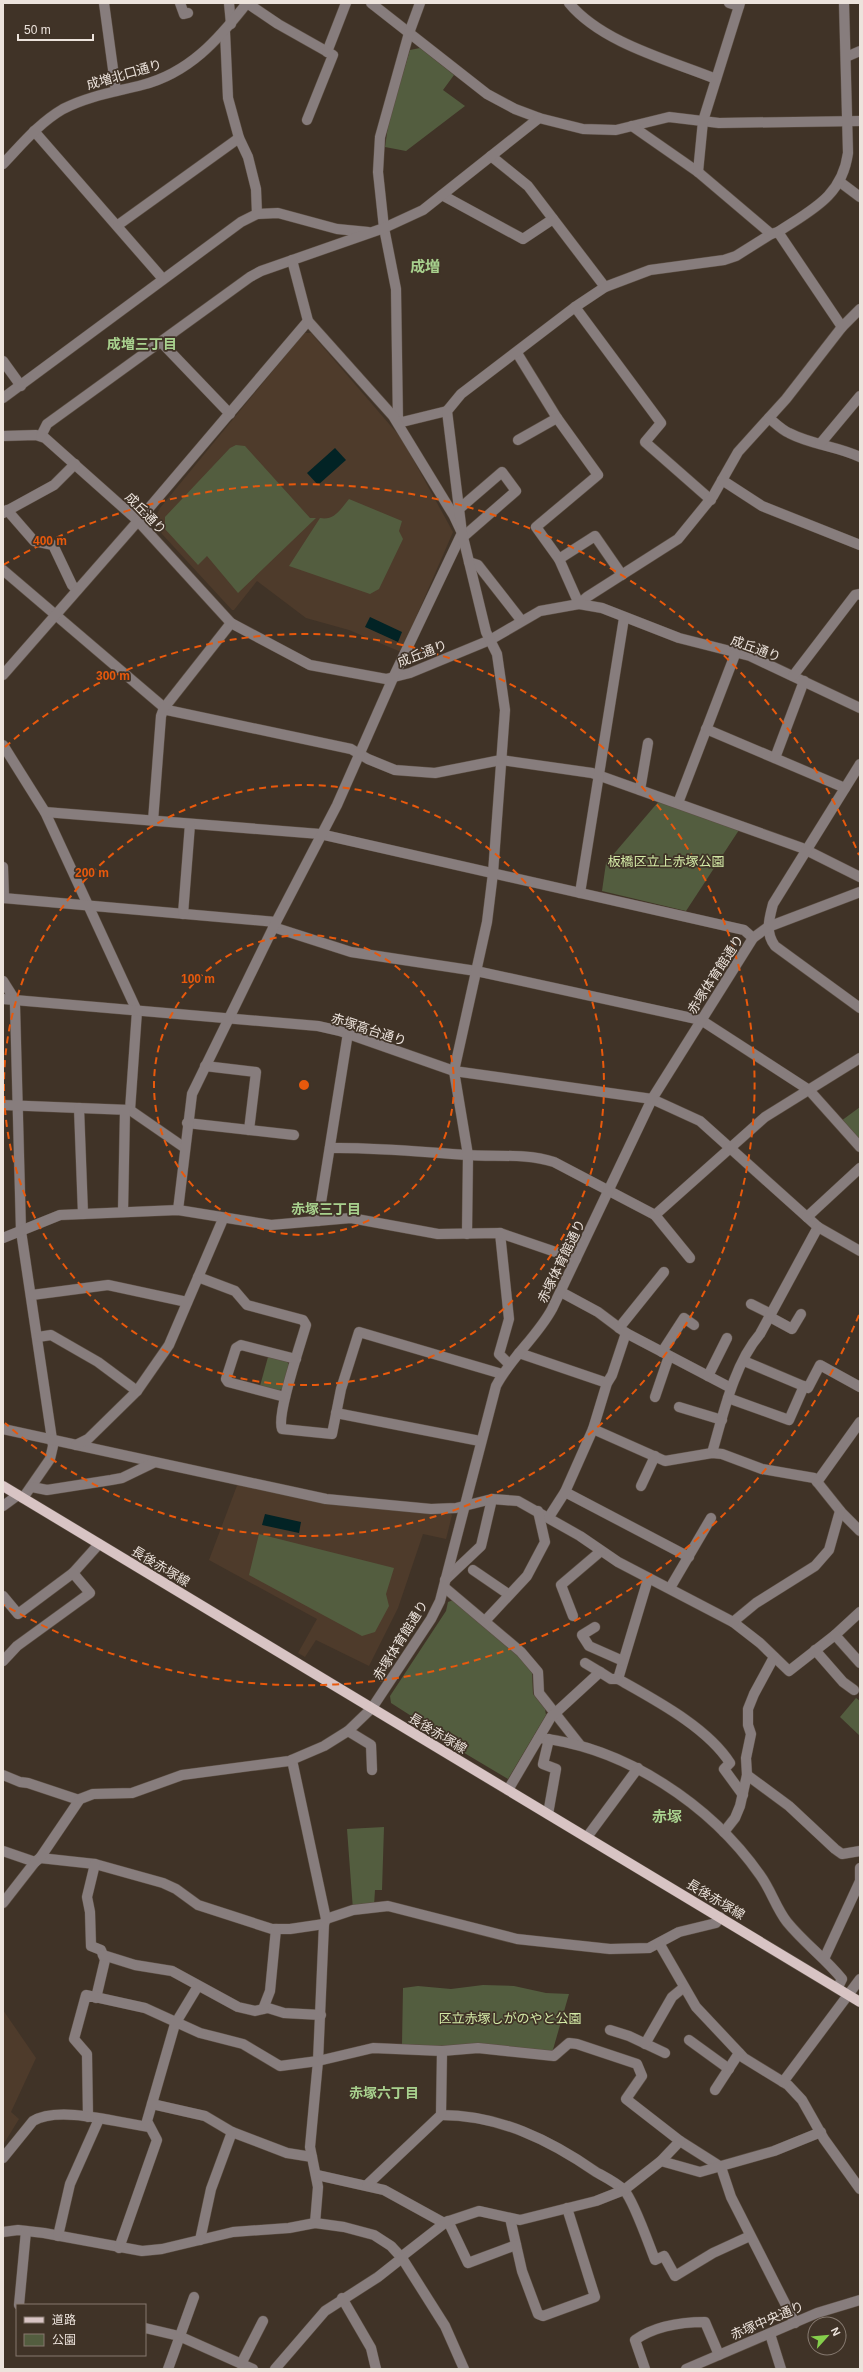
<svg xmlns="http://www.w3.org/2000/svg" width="863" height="2372" font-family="Helvetica,'Noto Sans JP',sans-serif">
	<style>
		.built { fill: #4e3b2b }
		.green { fill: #535d3f }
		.water { fill: #022325 }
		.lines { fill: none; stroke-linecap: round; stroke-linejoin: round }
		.minor-casing { stroke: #5c4f44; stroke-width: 11 }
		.major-casing { stroke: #5c4f44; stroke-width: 11 }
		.minor { stroke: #877d7d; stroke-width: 10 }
		.major { stroke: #d8c4c4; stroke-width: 10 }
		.ring { fill: none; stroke: #e8590c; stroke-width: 2; stroke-dasharray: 7 5 }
		.labels { text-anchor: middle; stroke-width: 3.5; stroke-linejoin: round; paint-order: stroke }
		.street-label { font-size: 13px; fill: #ece3dc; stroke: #403327 }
		.park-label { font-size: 13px; fill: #d3eaa6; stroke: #403327 }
		.neighbourhood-label { font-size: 14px; font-weight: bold; fill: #a8d18e; stroke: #403327 }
		.quarter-label { font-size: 15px; font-weight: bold; fill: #a8d18e; stroke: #403327 }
		.centre { fill: #e8590c; stroke: #403327; stroke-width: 2 }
		.ring-label { font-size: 12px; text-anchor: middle; font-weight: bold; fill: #e8590c; stroke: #403327; stroke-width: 3.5; stroke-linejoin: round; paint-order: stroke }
	</style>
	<rect width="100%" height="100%" fill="#403327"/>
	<g class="built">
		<polygon points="304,333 311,333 402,439 453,532 401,652 349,630 306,618 257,581 234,610 232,610 162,534 156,522 156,516 160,508"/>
		<polygon points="238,1483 448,1511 452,1515 446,1539 423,1534 398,1608 369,1666 316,1640 305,1657 298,1653 317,1619 209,1560"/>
		<polygon points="3,2010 36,2058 11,2112 19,2119 3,2145"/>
	</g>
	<g class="green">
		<polygon points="420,48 454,75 443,90 465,106 406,151 385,147 389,119 410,50"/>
		<polygon points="236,445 245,446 310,518 316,518 238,593 207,556 198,565 165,529 165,517 230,448"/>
		<path d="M349,499L402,521L399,531L403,539L379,589L370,594L289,566L320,518C334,521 341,509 349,499Z"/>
		<polygon points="659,801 739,830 686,911 602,891 606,863"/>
		<polygon points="860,1107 860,1141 841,1121"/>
		<polygon points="268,1357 287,1361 289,1365 282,1389 277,1391 260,1386"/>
		<polygon points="259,1534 394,1568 386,1594 389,1606 375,1632 362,1636 249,1575"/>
		<polygon points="453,1600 518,1655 532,1673 533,1694 545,1709 546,1715 508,1779 414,1723 416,1719 391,1703 390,1696 446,1611 448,1602"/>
		<polygon points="856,1698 860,1701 860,1736 840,1717"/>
		<polygon points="384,1827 382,1890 375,1890 374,1906 353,1910 347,1829"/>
		<polygon points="483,1985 514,1986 546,1993 569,1994 552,2053 402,2044 403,1988 418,1986 451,1989"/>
	</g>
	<g class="water">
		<polygon points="335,448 346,460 318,485 307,473"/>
		<polygon points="370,617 402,632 398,642 365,627"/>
		<polygon points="265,1514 301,1522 299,1533 262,1525"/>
	</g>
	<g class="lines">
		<g class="minor-casing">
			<g id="minor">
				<polyline points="104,3 116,91"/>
				<polyline points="180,3 184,14 188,13"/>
				<polyline points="229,3 231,24"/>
				<polyline points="247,3 278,24 333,55 307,120"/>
				<polyline points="371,3 487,94 515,109 539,118 583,129 616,130 669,117 719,123 860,121"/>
				<polyline points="420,3 409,33 380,137 378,172 384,228 396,289 398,423 447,411"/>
				<path d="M569,3C602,43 669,60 716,79"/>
				<polyline points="729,3 739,6"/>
				<polyline points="225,32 228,98 239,138 248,157 256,189 257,214"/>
				<polyline points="327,52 346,3"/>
				<polyline points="846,57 860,51"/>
				<polyline points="632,126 698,172 771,234"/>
				<polyline points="34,131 163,279"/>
				<polyline points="491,156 528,186 605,287"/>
				<path d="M3,164C22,144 39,123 63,109C88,96 115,92 142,85C189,73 218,40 247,3"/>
				<polyline points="698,172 703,121 740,3"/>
				<polyline points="840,182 860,197"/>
				<polyline points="442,195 523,239 553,219"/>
				<polyline points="118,225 239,138"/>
				<polyline points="778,232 842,327"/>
				<polyline points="575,307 661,423 645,442 711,500"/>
				<polyline points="161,342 230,414"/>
				<polyline points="517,353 557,418 598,475 536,527 559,559 579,604 587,597 678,539 713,496 738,452 786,399 842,327 860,309"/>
				<polyline points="3,361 21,386"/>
				<polyline points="3,398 241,222 257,214 278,213 337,229 368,232"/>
				<path d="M769,418C775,423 782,430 789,433C812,445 837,446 860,457"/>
				<polyline points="3,436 36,435 45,438 136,519 231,623 310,665 386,679 410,673 490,640 540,611 579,604 602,608 679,638 750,656 860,708"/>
				<polyline points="41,436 47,424 250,277 261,271 384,228 423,210 539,118"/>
				<polyline points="518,440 557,418"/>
				<polyline points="820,444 860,396"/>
				<polyline points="722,480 762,506 860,545"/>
				<polyline points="459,509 502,472 516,491 463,537"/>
				<polyline points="7,510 34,541 53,545 72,585 77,590"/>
				<polyline points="3,513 54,485 75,464"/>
				<polyline points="559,559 595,536 622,575"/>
				<polyline points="469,562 478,565 521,620"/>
				<polyline points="3,570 167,710 351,749 368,759 395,770 435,773 501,760 592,773 802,848 860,877"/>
				<polyline points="3,675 138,521 308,321"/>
				<polyline points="793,676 855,595 860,594"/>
				<polyline points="706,729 845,788"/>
				<polyline points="3,745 45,812 137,1011 130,1110"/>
				<polyline points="775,758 804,681"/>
				<path d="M860,764L773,904C769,919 765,933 775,946L860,1008"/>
				<polyline points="640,790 648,743"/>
				<polyline points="678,803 736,652"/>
				<polyline points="45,812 320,834 744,930 753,938"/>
				<polyline points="153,821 161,716 164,708 231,623"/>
				<polyline points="3,867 4,898"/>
				<polyline points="580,893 624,618"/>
				<polyline points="3,898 276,922"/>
				<polyline points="183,914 190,824"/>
				<polyline points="273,927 351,952 476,971 701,1020 809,1090 860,1147"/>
				<polyline points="3,981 15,1000 15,1005 21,1231 53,1446 50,1459 23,1498"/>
				<polyline points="3,999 318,1026 340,1031 454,1071 652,1099 700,1121 818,1227 860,1251"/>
				<polyline points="205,1066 256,1072 249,1130"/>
				<polyline points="3,1105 130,1110 185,1148"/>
				<polyline points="79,1108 83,1214"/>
				<polyline points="187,1123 294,1135"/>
				<path d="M330,1148C376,1147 421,1152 466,1155C496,1157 525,1153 554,1162L655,1215L765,1117L860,1058"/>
				<polyline points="178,1210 192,1094 276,922 337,805 393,678 462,533 454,516 393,416 308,321 292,260"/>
				<polyline points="123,1212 125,1110"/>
				<polyline points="655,1215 690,1258"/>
				<polyline points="807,1217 860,1168"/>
				<polyline points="318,1221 348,1033"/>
				<polyline points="500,1233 509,1319 499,1354 509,1364"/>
				<path d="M467,1234L468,1155L454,1071L487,922L493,873L505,710L497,654L486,632L462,533L447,411L461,394L575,307L605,287L650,270L724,260L736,256L771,234L778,232C811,210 842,197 848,153L844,3"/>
				<polyline points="3,1238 60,1215 178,1210 271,1225 351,1218 438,1234 500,1233 576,1259"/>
				<path d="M198,1277L235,1291L247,1305L303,1320L306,1325C301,1343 276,1415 282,1429L332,1434L341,1389L359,1332L502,1374"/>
				<polyline points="32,1295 108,1285 187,1302"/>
				<polyline points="751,1304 771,1314"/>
				<polyline points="770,1317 792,1329 801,1314"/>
				<polyline points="619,1328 664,1272"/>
				<polyline points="626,1333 731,1388"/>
				<polyline points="38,1337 51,1335 98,1362 137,1391"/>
				<polyline points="662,1352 684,1318 694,1325"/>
				<polyline points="519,1353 607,1383"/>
				<polyline points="744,1361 808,1388 820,1365 860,1387"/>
				<polyline points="708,1376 727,1338"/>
				<polyline points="285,1397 228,1382 226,1379 236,1348 241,1345 296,1359"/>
				<polyline points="655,1397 669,1356"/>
				<polyline points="728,1398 789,1420 804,1386"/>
				<polyline points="679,1407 722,1420"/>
				<polyline points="336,1413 480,1441"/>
				<polyline points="3,1429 326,1499 431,1509 456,1508 492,1499 518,1501 580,1536 618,1562 733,1622 760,1643 789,1671 835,1635 860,1612"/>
				<polyline points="593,1429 665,1461 712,1453 722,1454 762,1469 814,1478 842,1513 860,1531"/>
				<polyline points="76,1445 88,1439 137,1391 169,1345 223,1219"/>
				<path d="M712,1453C723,1415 734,1364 760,1334L818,1227"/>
				<polyline points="817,1482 860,1422"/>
				<polyline points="641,1486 655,1456"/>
				<polyline points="32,1487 47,1490 111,1480 122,1478 153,1463"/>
				<polyline points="565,1492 689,1557"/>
				<polyline points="3,1506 18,1495"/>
				<polyline points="549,1517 565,1492 593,1429 607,1383 612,1375 626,1333 598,1312 561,1292"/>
				<polyline points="473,1570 508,1594"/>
				<path d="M648,1579L618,1679C655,1700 707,1727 730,1763L724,1769L743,1795"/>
				<polyline points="445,1580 481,1546 492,1499"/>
				<polyline points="444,1587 521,1652 538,1672 539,1693 580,1745"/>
				<polyline points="670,1588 711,1518"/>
				<polyline points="3,1596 18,1614 73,1573 99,1544"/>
				<polyline points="573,1616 561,1585 601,1551"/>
				<polyline points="485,1621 527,1576 545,1542 538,1511"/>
				<polyline points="733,1622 756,1603 815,1566 829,1550 840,1511"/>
				<polyline points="595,1627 582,1635 589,1646 623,1661"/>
				<polyline points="835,1635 860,1663"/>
				<polyline points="815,1650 843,1682 854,1690"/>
				<polyline points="3,1661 17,1646 90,1593 73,1573"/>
				<polyline points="585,1663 600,1672"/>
				<polyline points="348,1731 371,1745 372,1770"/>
				<path d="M539,1738C625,1747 711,1805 760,1875C771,1890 776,1908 787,1922C804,1943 825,1958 842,1979L838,1987"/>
				<polyline points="292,1760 326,1919 324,1924 318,2061 310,2147 318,2187 315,2223"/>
				<polyline points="3,1775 20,1782 28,1783 79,1800"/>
				<polyline points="747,1775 789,1806 835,1849 842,1854 860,1851"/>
				<polyline points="508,1790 551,1717 600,1672 611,1679 618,1679"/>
				<polyline points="548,1814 556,1769 543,1764 549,1739"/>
				<polyline points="724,1832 735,1818 740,1806 747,1775 746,1758 751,1734 748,1725 748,1709 754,1694 774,1657"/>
				<polyline points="587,1837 638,1768"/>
				<polyline points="3,1851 35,1862"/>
				<polyline points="40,1858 95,1864 163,1883 176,1889 198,1905 272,1929 290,1929 324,1924"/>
				<polyline points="95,1864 87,1897 90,1912 91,1946 101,1950 105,1960 96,1998"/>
				<path d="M3,1903L35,1862L40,1858L80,1799L93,1794L132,1793L182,1775L289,1761L324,1746L348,1731L372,1708L431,1619L440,1601L496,1386C511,1357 537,1337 552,1309L652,1099L753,938L768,927L860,892"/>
				<polyline points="326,1919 353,1910 388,1906 517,1939 610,1949 649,1948 679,1932 716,1923 720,1917"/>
				<polyline points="659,1943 696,2007 744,2058 788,2085 802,2100 824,2139 860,2189"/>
				<polyline points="103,1955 135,1965 172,1971 238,2007 255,2011 268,2008 284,2013 321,2015"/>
				<polyline points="824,1959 860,1881 860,1868"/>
				<polyline points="263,2009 270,1991 276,1929"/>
				<polyline points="610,2030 629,2036 665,2053"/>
				<polyline points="689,2040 729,2069"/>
				<polyline points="645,2044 672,1997 683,1988"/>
				<polyline points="783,2082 860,1979"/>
				<polyline points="715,2090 739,2053"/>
				<polyline points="152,2104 205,2116 232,2132 287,2153 312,2157"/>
				<path d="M441,2115C499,2115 550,2140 596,2172C605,2177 617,2183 624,2190C634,2201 649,2245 655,2260L664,2256L675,2276L713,2253L750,2236"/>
				<polyline points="88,2117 87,2054 74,2039 86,1995 145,2008 200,2033 243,2044 280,2066 318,2061 373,2048 442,2051 478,2048 554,2056 569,2043 577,2044 637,2064 642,2076 626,2099 680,2141 721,2167 731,2197 795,2323"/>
				<path d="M3,2158L33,2121C59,2105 119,2123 149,2127"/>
				<polyline points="661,2161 700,2172 774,2151 821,2132"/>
				<polyline points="317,2175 384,2190 444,2223"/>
				<polyline points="367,2185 441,2115 442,2051"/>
				<polyline points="510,2218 522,2271 538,2314 543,2316 595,2297 567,2208"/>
				<polyline points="448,2221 468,2263 516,2245"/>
				<polyline points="3,2232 18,2230 44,2233 142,2251 162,2249 233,2232 289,2228 315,2223 344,2227 374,2235 391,2246 402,2258 445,2326 464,2369"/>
				<polyline points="58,2236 70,2184 99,2119"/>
				<polyline points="200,2240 211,2189 232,2132"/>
				<polyline points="119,2248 157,2140 147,2121 175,2024 198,1986"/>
				<polyline points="401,2257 446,2222 479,2211 520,2220 596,2201 624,2190 661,2161 680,2141"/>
				<polyline points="342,2298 371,2348 376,2369"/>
				<polyline points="19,2305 26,2231"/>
				<polyline points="145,2328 179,2336 253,2369"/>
				<polyline points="770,2334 781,2369"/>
				<polyline points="241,2364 263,2321"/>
				<polyline points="168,2369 194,2297"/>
				<polyline points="275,2369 325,2311 378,2277 402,2258"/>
				<path d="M645,2369L635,2340C655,2326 681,2322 705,2322L719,2355"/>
				<polyline points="686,2369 817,2313 860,2300"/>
			</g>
		</g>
		<g class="major-casing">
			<polyline id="major" points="3,1486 860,2002"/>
		</g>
		<use href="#minor" class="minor"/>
		<use href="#major" class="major"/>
	</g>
	<g class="ring">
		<circle cx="304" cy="1085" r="150"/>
		<circle cx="304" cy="1085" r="300"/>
		<path d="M5 747A451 451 0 1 1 5 1423"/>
		<path d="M859 1315A601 601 0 0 1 4 1605M3 565A601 601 0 0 1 859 855"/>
	</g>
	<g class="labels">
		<g class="street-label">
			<text transform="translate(124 74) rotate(-16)" y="5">成増北口通り</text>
			<text transform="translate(146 513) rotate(46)" y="5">成丘通り</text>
			<text transform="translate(756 648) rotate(20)" y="5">成丘通り</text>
			<text transform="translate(422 653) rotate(-21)" y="5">成丘通り</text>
			<text transform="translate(715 974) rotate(-57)" y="5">赤塚体育館通り</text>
			<text transform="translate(369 1029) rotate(18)" y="5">赤塚高台通り</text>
			<text transform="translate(561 1261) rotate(-64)" y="5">赤塚体育館通り</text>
			<text transform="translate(161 1566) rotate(31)" y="5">長後赤塚線</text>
			<text transform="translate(400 1640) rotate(-58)" y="5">赤塚体育館通り</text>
			<text transform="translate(438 1733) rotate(31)" y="5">長後赤塚線</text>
			<text transform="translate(716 1899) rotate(31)" y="5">長後赤塚線</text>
			<text transform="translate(767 2320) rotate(-23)" y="5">赤塚中央通り</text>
		</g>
		<g class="park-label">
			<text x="666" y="866">板橋区立上赤塚公園</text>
			<text x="510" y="2023">区立赤塚しがのやと公園</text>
		</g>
		<g class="neighbourhood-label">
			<text x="142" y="349">成増三丁目</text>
			<text x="326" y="1214">赤塚三丁目</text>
			<text x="384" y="2098">赤塚六丁目</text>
		</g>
		<g class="quarter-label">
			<text x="425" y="272">成増</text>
			<text x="667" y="1822">赤塚</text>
		</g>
	</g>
	<circle cx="304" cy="1085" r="6" class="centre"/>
	<g class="ring-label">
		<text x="50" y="545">400 m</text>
		<text x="113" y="680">300 m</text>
		<text x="92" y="877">200 m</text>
		<text x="198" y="983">100 m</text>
	</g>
	<rect width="863" height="2372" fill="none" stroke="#ece3dc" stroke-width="8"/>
	<rect x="16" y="2304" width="130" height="52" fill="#403327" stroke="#85796f"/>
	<rect x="24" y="2317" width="20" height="6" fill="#d8c4c4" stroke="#85796f"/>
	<text x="52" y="2324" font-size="12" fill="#ece3dc">道路</text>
	<rect x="24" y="2334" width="20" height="12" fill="#535d3f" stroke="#85796f"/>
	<text x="52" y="2344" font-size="12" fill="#ece3dc">公園</text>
	<g transform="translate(827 2336) rotate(63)"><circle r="19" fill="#403327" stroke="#85796f"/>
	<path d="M0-3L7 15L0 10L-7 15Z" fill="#85cf4c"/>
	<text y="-6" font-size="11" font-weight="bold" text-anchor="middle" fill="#ece3dc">N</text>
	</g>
	<path d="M18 34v6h75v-6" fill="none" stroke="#ece3dc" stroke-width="2"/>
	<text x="24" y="34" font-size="12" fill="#ece3dc" stroke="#403327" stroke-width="3" paint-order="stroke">50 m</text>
</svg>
